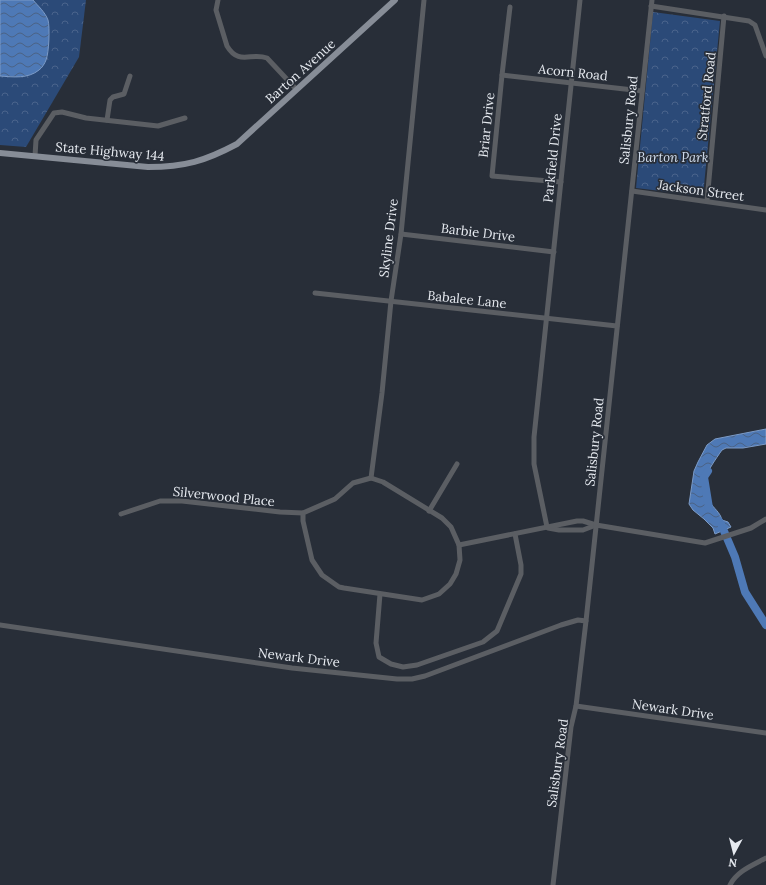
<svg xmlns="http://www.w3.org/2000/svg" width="766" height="885" font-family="Lora,serif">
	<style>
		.park { fill: url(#park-crowns) }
		.water { fill: url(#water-waves); stroke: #7c9bc7 }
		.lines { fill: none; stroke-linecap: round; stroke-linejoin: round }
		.river { stroke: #4e79b6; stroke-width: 8 }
		.minor { stroke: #5b5e63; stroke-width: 5 }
		.major { stroke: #878d97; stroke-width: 6 }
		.labels { text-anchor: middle; stroke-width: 3.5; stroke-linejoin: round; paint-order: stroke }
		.street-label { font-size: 13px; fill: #e6eaf0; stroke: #282e38 }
		.park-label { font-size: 13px; font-style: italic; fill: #d3dff0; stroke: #282e38 }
	</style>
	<defs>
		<pattern id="park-crowns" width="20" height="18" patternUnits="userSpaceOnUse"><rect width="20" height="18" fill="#2b4a78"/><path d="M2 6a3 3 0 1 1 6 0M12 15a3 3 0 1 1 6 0" fill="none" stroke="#4a648c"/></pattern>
		<pattern id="water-waves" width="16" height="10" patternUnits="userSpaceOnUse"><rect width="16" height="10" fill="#4e79b6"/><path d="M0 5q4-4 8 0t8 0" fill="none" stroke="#4a6284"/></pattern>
	</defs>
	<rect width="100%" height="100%" fill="#282e38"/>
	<g class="park">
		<polygon points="0,0 86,0 79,57 26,147 0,145"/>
		<polygon points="653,12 720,21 703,196 636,188"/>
	</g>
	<g class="water">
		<path d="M0,0H33C38,6 45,12 48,20C50,27 49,53 46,60C45,63 42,68 39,70C28,79 13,77 0,76Z"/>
		<path d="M766,429V444L743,448H726L722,450C717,457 703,477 703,485C703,490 707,498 710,502C714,509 720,512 722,520L728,522L731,527L715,534L713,528L704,519L693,510L689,504L694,471L698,462L707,445L715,439Z"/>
	</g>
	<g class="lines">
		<g class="river">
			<polyline points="708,471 704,477 709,508"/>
			<polyline points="719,521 721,524 735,557 745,592 766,625"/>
		</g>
		<g class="minor">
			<path d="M218,0L216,10L227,46C239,66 251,52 267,58L296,89"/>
			<polyline points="651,6 749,21 755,25 766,56"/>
			<polyline points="510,7 502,75 492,176 561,182"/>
			<polyline points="502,75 642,91"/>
			<polyline points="107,120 110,100 113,97 124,94 130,76"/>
			<polyline points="35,156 36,140 54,113 62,112 86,118 158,126 185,118"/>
			<polyline points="632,191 766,210"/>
			<polyline points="707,201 724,16"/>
			<polyline points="401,234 554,252"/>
			<polyline points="315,293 617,326"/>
			<polyline points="371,478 382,393 391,301 401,234 424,0"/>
			<polygon points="371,478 383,482 442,518 451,527 459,545 460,560 456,574 450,584 439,594 422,600 344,588 339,587 322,575 312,560 303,521 303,513 335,499 353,483"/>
			<polyline points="429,511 457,464"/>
			<polyline points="121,514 160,501 182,501 280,512 303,513"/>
			<polyline points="547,527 534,464 534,437 580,0"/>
			<polyline points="548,528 559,530 583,530 596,525"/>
			<polyline points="459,545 577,521 583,521 596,525 705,543 751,528 766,519"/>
			<polyline points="380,594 376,643 379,657 391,664 403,667 417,665 483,642 497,631 521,574 521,565 515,534"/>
			<polyline points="0,625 292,668 397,679 412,679 425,676 561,625 578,620 586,621"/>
			<polyline points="576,706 766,733"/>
			<polyline points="553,885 571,727 576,706 586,621 652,0"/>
			<path d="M730,885C737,871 753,865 766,858"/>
		</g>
		<path class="major" d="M0,153L148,167C185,167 205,161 237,144L395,0"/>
	</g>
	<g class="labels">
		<g class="street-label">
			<text transform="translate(300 71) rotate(-42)" y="5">Barton Avenue</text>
			<text transform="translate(573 72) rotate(6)" y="5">Acorn Road</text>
			<text transform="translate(706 96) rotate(-84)" y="5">Stratford Road</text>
			<text transform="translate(628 120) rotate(-84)" y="5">Salisbury Road</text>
			<text transform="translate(486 125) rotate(-84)" y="5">Briar Drive</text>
			<text transform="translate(110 151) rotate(5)" y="5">State Highway 144</text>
			<text transform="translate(552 158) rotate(-84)" y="5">Parkfield Drive</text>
			<text transform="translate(701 190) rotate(8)" y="5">Jackson Street</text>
			<text transform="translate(478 232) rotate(7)" y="5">Barbie Drive</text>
			<text transform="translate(388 238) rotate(-83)" y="5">Skyline Drive</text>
			<text transform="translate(467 299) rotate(6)" y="5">Babalee Lane</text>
			<text transform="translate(594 442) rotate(-84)" y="5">Salisbury Road</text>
			<text transform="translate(224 496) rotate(6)" y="5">Silverwood Place</text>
			<text transform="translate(299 657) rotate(7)" y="5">Newark Drive</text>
			<text transform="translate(673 709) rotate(8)" y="5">Newark Drive</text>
			<text transform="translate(557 763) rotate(-82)" y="5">Salisbury Road</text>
		</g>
		<g class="park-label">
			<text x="673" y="162">Barton Park</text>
		</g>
	</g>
	<g transform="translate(734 853) rotate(187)" stroke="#282e38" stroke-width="3" paint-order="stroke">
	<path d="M0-3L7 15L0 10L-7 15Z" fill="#e6eaf0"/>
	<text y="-6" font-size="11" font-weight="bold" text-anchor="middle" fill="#e6eaf0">N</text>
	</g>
</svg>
